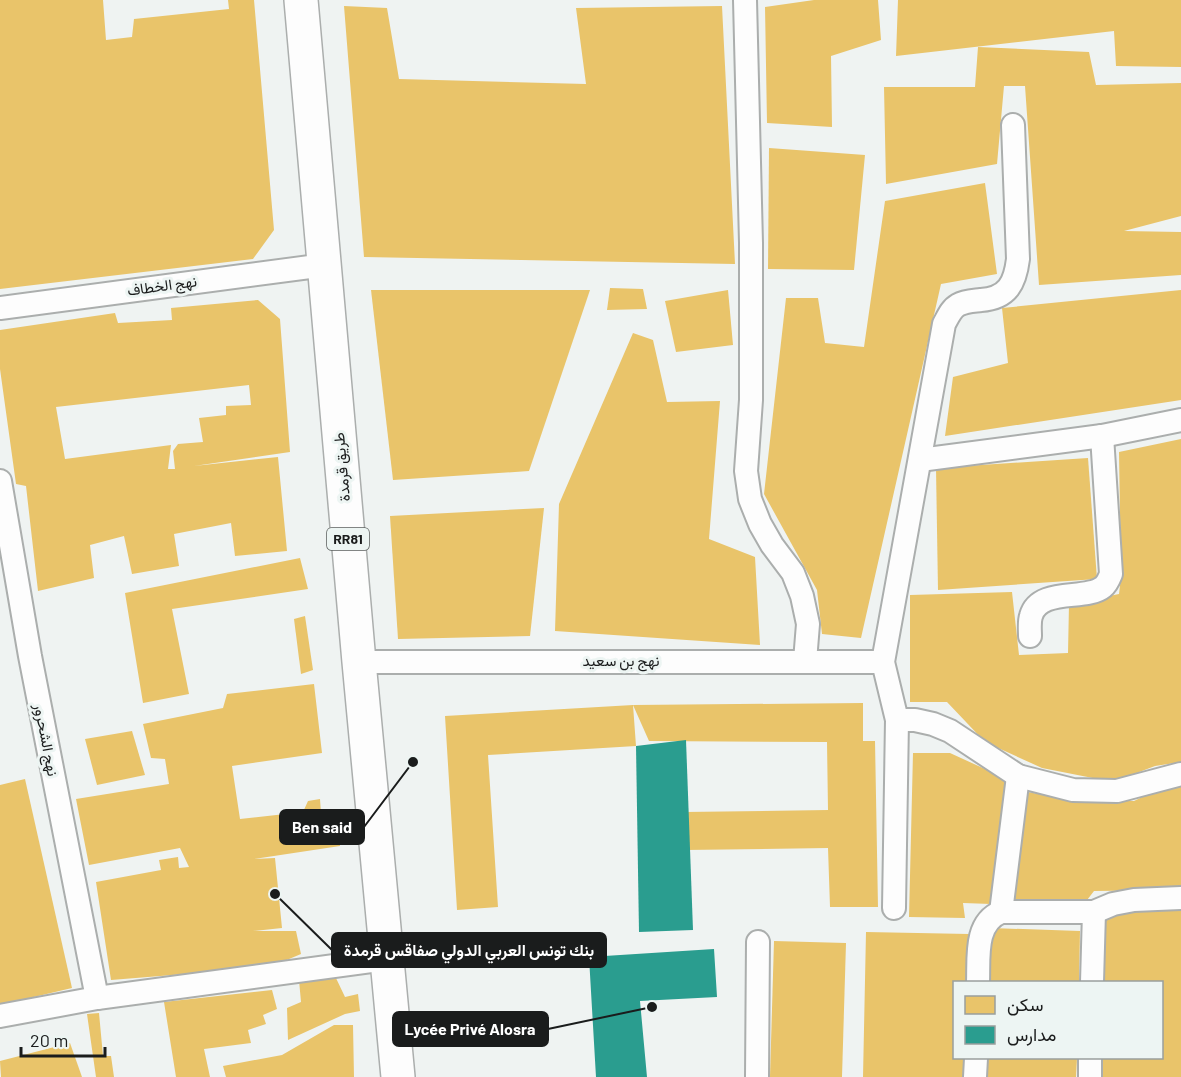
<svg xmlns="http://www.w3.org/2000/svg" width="1181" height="1077" font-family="Barlow,Vazirmatn,sans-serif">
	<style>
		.homes { fill: #e9c46a; fill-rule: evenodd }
		.schools { fill: #2a9d8f }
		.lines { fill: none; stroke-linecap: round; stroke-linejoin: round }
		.street-casing { stroke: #abaead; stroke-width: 26 }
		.primary-casing { stroke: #abaead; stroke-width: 36 }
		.street { stroke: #fdfdfd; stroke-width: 22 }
		.primary { stroke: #fdfdfd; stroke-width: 33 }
		.labels { text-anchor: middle; stroke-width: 6; stroke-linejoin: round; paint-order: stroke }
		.shield { fill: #edf5f3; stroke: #595d5c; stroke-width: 1.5 }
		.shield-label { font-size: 14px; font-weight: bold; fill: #1a1c1c }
		.street-label { font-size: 15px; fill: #1a1c1c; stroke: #edf5f3 }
		.leader { fill: none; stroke: #1a1c1c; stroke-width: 2 }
		.callout-dot { fill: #1a1c1c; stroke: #edf5f3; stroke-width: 2 }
		.callout { fill: #1a1c1c; stroke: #1a1c1c; stroke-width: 2 }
		.callout-label { font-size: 16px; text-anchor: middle; font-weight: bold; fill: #fff }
	</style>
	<rect width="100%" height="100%" fill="#eff3f2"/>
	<g class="homes">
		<polygon points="0,0 103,0 106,40 132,37 134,19 229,9 228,0 254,0 274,230 253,259 0,289"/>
		<polygon points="814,0 878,0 881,40 831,56 832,127 767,123 765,7"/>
		<polygon points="898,0 1181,0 1181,67 1116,66 1114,31 896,56"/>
		<polygon points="344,6 387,8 399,79 586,84 576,8 722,6 735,264 364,257"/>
		<polygon points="978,47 1089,52 1096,85 1181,83 1181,216 1124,231 1181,232 1181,275 1039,285 1025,86 1004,86 997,164 886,184 884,87 975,87"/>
		<polygon points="769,148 865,155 854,270 768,269"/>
		<polygon points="985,183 997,274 941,284 861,638 822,634 817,590 764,494 786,298 818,298 825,343 864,347 885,201"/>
		<polygon points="610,288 643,289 647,309 607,310"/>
		<polygon points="371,290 590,290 529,471 393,480"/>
		<polygon points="728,290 733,345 676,352 665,301"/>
		<polygon points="1181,290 1181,400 945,436 953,377 1008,363 1002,308"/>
		<path d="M258,300L280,319L290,452L194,466L278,457L287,551L235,556L231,523L174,534L179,566L132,574L124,536L90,545L94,578L38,591L26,486L16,484L0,369V330L115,313L118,323L172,320L171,308ZM249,385L251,405L226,406V415L199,418L203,442L178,444L173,451L175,469H168L171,445L65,459L56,407Z"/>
		<polygon points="633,333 653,340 667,402 720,401 709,539 755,557 760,645 555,631 559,504"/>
		<polygon points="1181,439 1181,762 1155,766 1113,782 1042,768 985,742 947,702 910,702 910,595 1012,592 1019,655 1068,653 1069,604 1119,594 1121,577 1119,452"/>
		<polygon points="1088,458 1097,579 938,590 936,468"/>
		<polygon points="544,508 530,636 398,639 390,516"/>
		<polygon points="300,558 308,589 172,609 189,694 143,703 125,593"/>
		<polygon points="305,616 313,670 301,674 294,619"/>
		<polygon points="314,684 322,753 232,766 240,819 303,812 308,801 320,799 321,813 336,809 340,846 254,859 275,858 282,928 253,931 296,931 301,954 270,967 111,980 96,882 161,870 159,860 178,857 179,868 189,867 180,848 89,865 76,799 169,784 165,759 151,758 143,724 223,708 227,694"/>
		<polygon points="863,703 863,741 875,741 878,907 830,907 828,848 685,850 684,812 828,810 827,742 649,741 633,705 636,746 488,755 498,907 457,910 445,716 633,705"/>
		<polygon points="132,731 145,775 97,785 85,739"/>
		<polygon points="913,753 950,753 1009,780 991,904 963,903 965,918 909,917"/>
		<polygon points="25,779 72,988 0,1005 0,785"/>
		<polygon points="1167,785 1181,785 1181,890 1094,891 1084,904 1010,901 1028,792 1065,799 1134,801"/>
		<polygon points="1099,909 1181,910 1181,1077 1097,1077 1097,1058 1162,1058 1162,982 1098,982"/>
		<polygon points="991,928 1080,931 1079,982 989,982"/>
		<polygon points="866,932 969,934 967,982 954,982 954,1058 965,1058 965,1077 863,1077"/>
		<polygon points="774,941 846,943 842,1077 770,1077"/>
		<polygon points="335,976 345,997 358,994 360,1011 345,1014 288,1040 287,1008 301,1002 299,980"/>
		<polygon points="272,990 277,1009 263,1015 266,1024 248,1030 251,1043 204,1049 210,1077 176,1077 164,1002"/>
		<polygon points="99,1013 103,1056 111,1056 114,1077 96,1077 87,1014"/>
		<polygon points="334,1025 353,1025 354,1077 226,1077 223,1066 282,1055"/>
		<polygon points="70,1043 82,1077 1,1077 0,1061"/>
		<polygon points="987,1058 1077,1058 1076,1077 987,1077"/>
	</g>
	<g class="schools">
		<polygon points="686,740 693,930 639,932 636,746"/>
		<polygon points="714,949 717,997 640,1001 647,1077 596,1077 589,957"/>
	</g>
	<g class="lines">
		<g class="street-casing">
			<g id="street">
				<polyline points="745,0 751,243 751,400 746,471 750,499 760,524 772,545 793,573 802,596 808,624 805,661"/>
				<polyline points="0,308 325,265"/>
				<polyline points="920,460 1102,436 1181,420"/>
				<polyline points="0,481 30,656 97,998"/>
				<path d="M1030,636C1030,630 1029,622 1031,616C1039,587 1086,601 1103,587C1107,584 1109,579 1111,574L1102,436"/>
				<polyline points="359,662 883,662"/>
				<polyline points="897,720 915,720 933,724 950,731 1018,776 1073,790 1117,791 1181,774"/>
				<path d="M894,908L897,720L883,662L944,324C948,317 951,309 958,305C965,301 973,301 981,300C1008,298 1015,283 1018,259L1013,125"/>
				<polyline points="1001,912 1018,776"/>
				<path d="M978,982C979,958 974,923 1001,912H1094L1113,904L1134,900L1181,898"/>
				<polyline points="1092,982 1094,912"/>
				<polyline points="0,1016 97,998 386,959"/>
				<polyline points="757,1077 758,942"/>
				<polyline points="975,1077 976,1058"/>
				<polyline points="1090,1077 1090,1058"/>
			</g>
		</g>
		<g class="primary-casing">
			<polyline id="primary" points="301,0 359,662 398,1077"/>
		</g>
		<use href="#street" class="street"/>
		<use href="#primary" class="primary"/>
	</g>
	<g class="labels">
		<rect class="shield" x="327" y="528" width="42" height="22" rx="4.5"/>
		<g class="shield-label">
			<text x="348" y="544">RR81</text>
		</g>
		<g class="street-label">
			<text transform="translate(162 286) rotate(-8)" y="5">نهج الخطاف</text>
			<text transform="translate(342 467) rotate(-95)" y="5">طريق قرمدة</text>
			<text x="621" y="666">نهج بن سعيد</text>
			<text transform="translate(46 740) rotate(79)" y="5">نهج الشحرور</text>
		</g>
	</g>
	<path class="leader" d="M413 762L364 827M275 894L332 950M652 1007L548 1029"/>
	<g class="callout-dot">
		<circle cx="413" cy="762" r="6"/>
		<circle cx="275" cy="894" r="6"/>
		<circle cx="652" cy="1007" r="6"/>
	</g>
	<g class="callout">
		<rect x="280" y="810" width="84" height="34" rx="6"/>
		<rect x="332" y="933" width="274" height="34" rx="6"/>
		<rect x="393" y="1012" width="155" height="34" rx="6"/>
	</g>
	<g class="callout-label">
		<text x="322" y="833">Ben said</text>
		<text x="469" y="956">بنك تونس العربي الدولي صفاقس قرمدة</text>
		<text x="470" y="1035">Lycée Privé Alosra</text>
	</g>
	<rect x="953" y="981" width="210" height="78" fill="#edf5f3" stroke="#999e9d" stroke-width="1.5"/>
	<rect x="965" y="996" width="30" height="18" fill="#e9c46a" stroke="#999e9d" stroke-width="1.5"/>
	<text x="1007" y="1011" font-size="18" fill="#1a1c1c">سكن</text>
	<rect x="965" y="1026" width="30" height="18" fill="#2a9d8f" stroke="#999e9d" stroke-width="1.5"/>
	<text x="1007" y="1041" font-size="18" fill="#1a1c1c">مدارس</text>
	<path d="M21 1047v9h84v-9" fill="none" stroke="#1a1c1c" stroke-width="3"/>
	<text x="30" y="1047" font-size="18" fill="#1a1c1c" stroke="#edf5f3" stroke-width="4.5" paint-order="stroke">20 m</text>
</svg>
